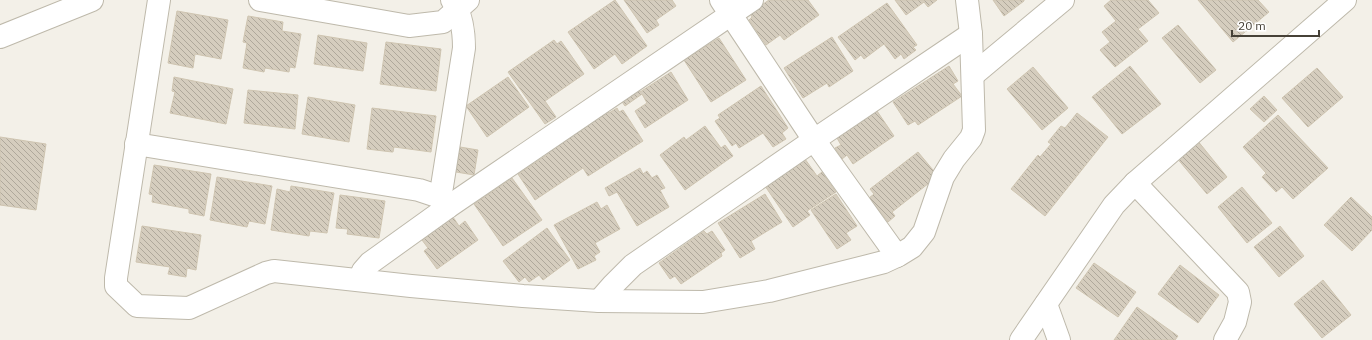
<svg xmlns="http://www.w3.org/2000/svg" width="1372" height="340" font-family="'IBM Plex Sans',sans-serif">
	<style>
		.building { fill: url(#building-back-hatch); stroke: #cfc5b1 }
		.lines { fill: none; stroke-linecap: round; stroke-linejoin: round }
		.minor-casing { stroke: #beb9ab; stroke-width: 24 }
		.minor { stroke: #fff; stroke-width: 22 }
	</style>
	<defs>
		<pattern id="building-back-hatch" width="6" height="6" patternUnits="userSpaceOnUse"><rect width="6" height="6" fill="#d5cdbe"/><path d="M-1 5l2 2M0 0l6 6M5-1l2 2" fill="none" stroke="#afa89b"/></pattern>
	</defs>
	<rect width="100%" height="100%" fill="#f3f0e8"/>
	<g class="building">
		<polygon points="615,0 647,46 622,64 615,54 594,69 568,32"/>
		<polygon points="624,0 672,0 676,6 656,20 659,25 647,33"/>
		<polygon points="769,0 808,0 819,15 784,40 780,35 766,45 749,20 752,17 750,13"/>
		<polygon points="895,0 937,0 928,7 924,2 906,15"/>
		<polygon points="993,0 1024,0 1024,1 1004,16"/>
		<polygon points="1111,0 1148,0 1159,13 1138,29 1148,41 1115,67 1100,50 1110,42 1102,32 1116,21 1104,6"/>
		<polygon points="1198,0 1258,0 1269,12 1233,42"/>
		<polygon points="887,3 917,45 913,47 916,50 904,59 901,54 895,59 884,44 864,59 861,55 855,60 838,37"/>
		<polygon points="177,11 228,20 221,59 195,54 193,68 168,63"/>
		<polygon points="248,16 283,22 282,31 301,34 295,68 290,67 289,72 265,68 264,72 243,68 247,43 243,42"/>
		<polygon points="1178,25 1216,70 1200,83 1162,38"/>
		<polygon points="318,35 367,43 363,71 314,64"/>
		<polygon points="832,37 853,71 829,87 827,83 803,98 784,68"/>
		<polygon points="719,38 746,80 711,102 684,60"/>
		<polygon points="554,40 557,44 561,41 584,74 545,101 556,117 545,124 508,72"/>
		<polygon points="386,42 441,49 436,91 380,84"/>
		<polygon points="949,66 958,81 953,84 962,96 918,125 915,121 908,125 893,102"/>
		<polygon points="1130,66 1161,104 1122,134 1092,97"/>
		<polygon points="1033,67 1068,108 1042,130 1007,89"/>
		<polygon points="1317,68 1343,97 1308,127 1282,98"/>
		<polygon points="671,72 688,100 645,128 635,111 647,103 642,94 625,106 620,99 638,88 640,92"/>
		<polygon points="174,77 233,89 226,124 170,113 175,92 172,91"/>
		<polygon points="508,77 529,107 487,137 466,106"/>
		<polygon points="761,86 788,128 782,133 786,139 773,147 763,133 739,148 736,143 732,146 715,121 720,118 718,115"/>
		<polygon points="248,90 298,95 295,129 244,123"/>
		<polygon points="1264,96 1277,110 1264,122 1250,109"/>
		<polygon points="308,97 355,105 349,142 302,134"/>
		<polygon points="372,108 436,116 431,152 394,147 393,152 392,152 367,149"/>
		<polygon points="617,108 619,112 623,110 643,141 588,176 583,168 535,200 518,174 548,154 545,150 607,110 609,113"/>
		<polygon points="877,111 894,136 853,164 847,155 842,159 835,148 841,145 837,138"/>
		<polygon points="1077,113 1108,137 1045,216 1011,189 1038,155 1040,157 1051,144 1048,142 1061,126 1065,128"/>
		<polygon points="1278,115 1328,168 1293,199 1282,187 1276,192 1262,177 1266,173 1243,147"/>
		<polygon points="705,126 721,148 725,145 733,156 685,190 660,155 684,137 686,140"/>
		<polygon points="0,137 46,144 36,210 0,205"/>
		<polygon points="1197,140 1227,177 1207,194 1176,157"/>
		<polygon points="460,147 478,150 474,175 456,172"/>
		<polygon points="918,152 938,176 892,212 895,216 888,222 869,198 874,194 870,189"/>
		<polygon points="805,159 817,176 822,172 836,192 807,211 810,215 793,227 765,186"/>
		<polygon points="154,165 211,174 204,216 189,213 189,209 152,202 153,195 149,194"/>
		<polygon points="640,168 643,174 647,171 652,178 657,175 665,188 660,190 669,207 637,226 617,192 609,196 605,188"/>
		<polygon points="217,177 272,186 265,224 249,221 247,227 210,220"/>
		<polygon points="512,178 542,220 503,246 474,204"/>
		<polygon points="291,186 334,193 327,233 310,231 309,236 271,230 277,189 290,192"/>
		<polygon points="1242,187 1272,223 1247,243 1218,207"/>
		<polygon points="765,194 782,222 751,241 755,249 740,258 718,223"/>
		<polygon points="836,194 857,226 846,233 851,240 837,249 811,210"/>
		<polygon points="340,195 385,201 379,238 347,234 348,229 336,228"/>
		<polygon points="1351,197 1372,217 1372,230 1352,251 1324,225"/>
		<polygon points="597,202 601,209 607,205 620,229 595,243 600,252 594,256 596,260 578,269 554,225"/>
		<polygon points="453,217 459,226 465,221 478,240 437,269 424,251 428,248 422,240"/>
		<polygon points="142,226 201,235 196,270 187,268 186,277 168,274 170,267 136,262"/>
		<polygon points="1280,226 1304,256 1279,277 1254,247"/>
		<polygon points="547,228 570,260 543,280 539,275 529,282 525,277 519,282 503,261"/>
		<polygon points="704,231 707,234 712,231 725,250 721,253 722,256 681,284 675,276 670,279 659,263"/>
		<polygon points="1094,263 1136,292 1118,317 1076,288"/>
		<polygon points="1180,265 1219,295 1198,323 1158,294"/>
		<polygon points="1323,280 1351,315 1322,338 1294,304"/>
		<polygon points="1137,307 1178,336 1175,340 1114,340"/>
	</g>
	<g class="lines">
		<g class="minor-casing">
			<g id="minor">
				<polyline points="159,0 116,278 116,286 137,306 189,308 266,273 274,271 411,286 523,296 599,301 703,302 769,291 884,262 899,255 912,247 924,232 943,177 954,159 971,138 974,130 971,34 967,0"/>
				<polyline points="260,0 409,26 443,22 468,0"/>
				<polyline points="721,0 814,140 897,256"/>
				<polyline points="0,37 92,0"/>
				<polyline points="973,75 1063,0"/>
				<polyline points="136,144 419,190 437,196 448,207"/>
				<polyline points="1135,183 1238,292 1240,302 1235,322 1225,340"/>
				<path d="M440,199L464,48C464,31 462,14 452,0"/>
				<polyline points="359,280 363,271 370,263 448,207 752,0"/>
				<polyline points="599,301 613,285 633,265 814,140 971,34"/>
				<polyline points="1046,304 1059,340"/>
				<polyline points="1021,340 1114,205 1135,183 1345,0"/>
			</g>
		</g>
		<use href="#minor" class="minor"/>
	</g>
	<path d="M1232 30v6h87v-6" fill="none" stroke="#464137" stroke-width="2"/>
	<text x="1238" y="30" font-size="12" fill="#464137" stroke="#ffffff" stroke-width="3" paint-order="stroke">20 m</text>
</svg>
